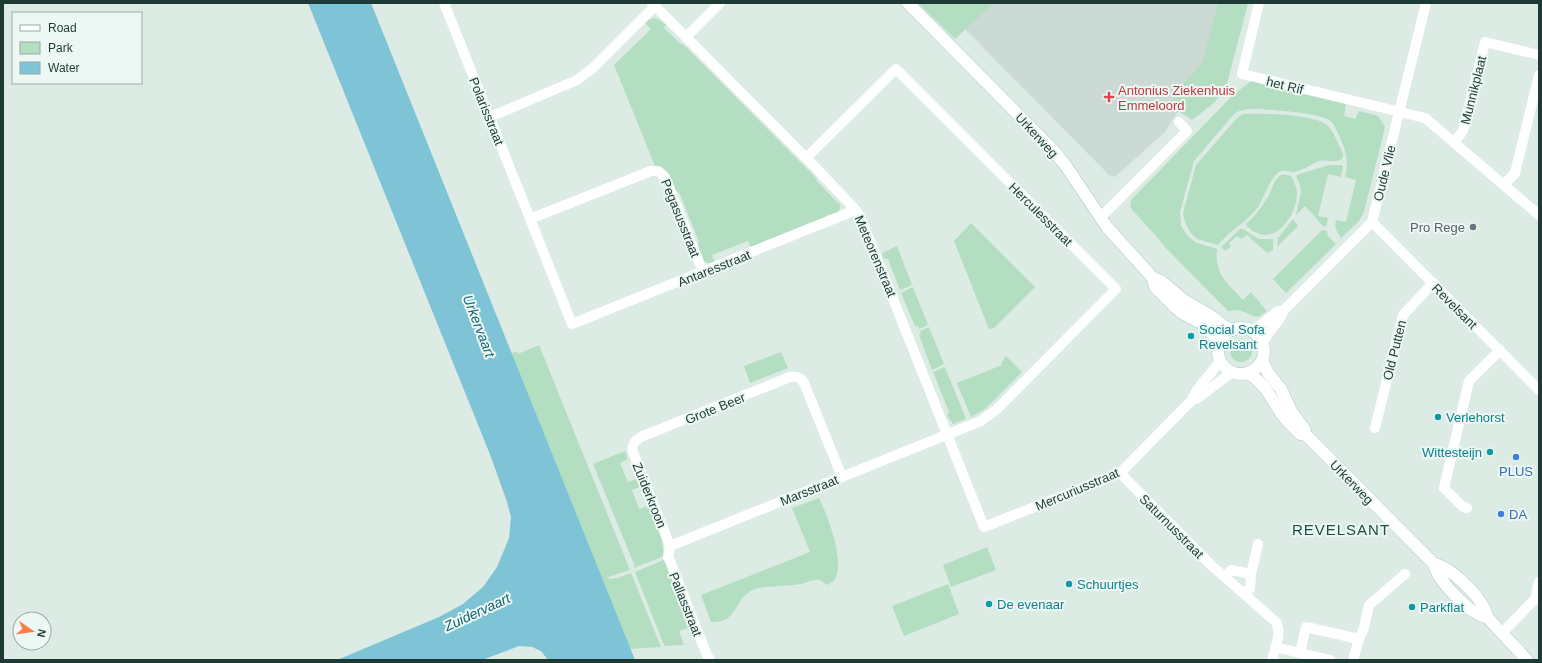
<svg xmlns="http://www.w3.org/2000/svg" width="1542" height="663" font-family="Arial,sans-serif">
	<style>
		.built { fill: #cbdad4 }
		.green { fill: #b3dec1 }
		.water { fill: #7fc4d6 }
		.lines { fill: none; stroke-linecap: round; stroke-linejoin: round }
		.secondary-casing { stroke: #afcbc2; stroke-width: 13 }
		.street { stroke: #fff; stroke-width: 10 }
		.secondary { stroke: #fff; stroke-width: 12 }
		.health-dot { fill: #e0444e; stroke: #edf7f3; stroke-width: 1.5 }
		.worship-dot { fill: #6b7280; stroke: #edf7f3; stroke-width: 1.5 }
		.culture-dot { fill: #0f9aa8; stroke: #edf7f3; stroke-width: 1.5 }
		.shop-dot { fill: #3f7fe0; stroke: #edf7f3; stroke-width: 1.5 }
		.labels { text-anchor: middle; stroke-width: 4; stroke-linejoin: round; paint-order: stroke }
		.street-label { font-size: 13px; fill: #1d3b34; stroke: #edf7f3 }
		.health-label { font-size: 13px; fill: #be3a42; stroke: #edf7f3; text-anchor: start }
		.worship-label { font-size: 13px; fill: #5b616d; stroke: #edf7f3; text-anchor: end }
		.culture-label { font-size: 13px; fill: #0d838f; stroke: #edf7f3; text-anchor: start }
		.shop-label { font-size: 13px; fill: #366cbe; stroke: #edf7f3 }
		.water-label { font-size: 14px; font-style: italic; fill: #13657b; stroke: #edf7f3 }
		.quarter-label { font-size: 15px; letter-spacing: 1px; fill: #184e44; stroke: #edf7f3 }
	</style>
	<rect width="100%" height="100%" fill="#ddebe5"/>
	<polygon class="built" points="986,3 1223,3 1208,63 1165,132 1115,177 1109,175 961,25"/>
	<g class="green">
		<polygon points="918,3 993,3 955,39"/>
		<polygon points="1218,3 1248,3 1227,84 1215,102 1192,120 1178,111 1173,96 1203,62"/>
		<path d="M654,18L660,20L666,25L664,28L682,45L683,44L817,179L816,180L838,203H840C841,212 837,213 830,217L829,214L827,215L828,217L751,248L748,241L712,255L715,263H707L703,261L697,249L699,242L679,192L673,190C670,180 667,165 655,166L614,65L651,29L645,23L648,20Z"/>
		<path d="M1251,81L1346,104L1344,116L1355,119L1359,111L1378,116L1385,127L1364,212L1359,221L1341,238C1337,232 1334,228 1336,220L1346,222L1356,180L1345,177C1349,157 1346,151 1338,133C1335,128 1334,123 1329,120C1319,113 1267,109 1253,109C1246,109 1241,110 1235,113L1194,161L1180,212L1181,226L1187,235L1195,242L1217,249C1215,276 1226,281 1243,300L1251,292L1267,311L1260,316L1256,317L1239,310L1228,311L1164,246C1154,232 1141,221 1130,207L1131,200L1232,96Z"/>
		<path d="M1243,114C1260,113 1317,114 1328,126C1334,132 1339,146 1343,154V158C1336,164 1327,159 1319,161C1311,164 1303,171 1293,172C1289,172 1286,170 1281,171C1271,175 1264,198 1258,207C1247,222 1230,230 1218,245L1197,239L1190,232L1185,222L1183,213L1196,165L1237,118Z"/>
		<polygon points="1330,165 1343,165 1341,177 1328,174 1318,216 1328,218 1326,227 1323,226 1305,206 1296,215 1301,192 1300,185 1296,176 1299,174"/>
		<path d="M1282,174L1291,176C1294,182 1297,187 1297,194C1297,213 1277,245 1255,232C1251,230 1248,228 1246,224C1256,215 1264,204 1270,193C1273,185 1275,179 1282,174Z"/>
		<polygon points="1293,219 1298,226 1277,247 1278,238"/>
		<polygon points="971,223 1035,287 994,328 989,329 954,241"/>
		<polygon points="1240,229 1243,229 1259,239 1273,239 1273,250 1267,253 1247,235 1241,239 1237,236 1229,243 1231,247 1225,251 1221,247"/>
		<polygon points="1322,230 1327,231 1328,236 1336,244 1286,293 1273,279"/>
		<polygon points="897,246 912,285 900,290 888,259 883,258 882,253"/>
		<polygon points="913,287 928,325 919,329 918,326 915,326 901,293"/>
		<polygon points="929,327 944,364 932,370 919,335 921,334 920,331"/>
		<circle cx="1241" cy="351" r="11"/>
		<polygon points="539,345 630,570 608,577 609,579 618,578 631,573 661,647 630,649 511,354 517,351 518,354"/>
		<polygon points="781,352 788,368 750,383 744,366"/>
		<polygon points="1006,356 1022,372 985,409 971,417 957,383 1002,365 1001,363"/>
		<polygon points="945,367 966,419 953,424 947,416 949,412 933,372"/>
		<polygon points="625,451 628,459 620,463 628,482 639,478 642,486 632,490 639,509 650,505 661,535 664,556 634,568 634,564 593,464"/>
		<path d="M819,498C828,517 842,553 837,574C836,580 832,582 827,585C825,584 822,581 819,580C814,579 806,583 801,584C789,586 765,586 755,589C733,597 740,623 711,622L701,595L810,552L792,508Z"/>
		<polygon points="987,547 996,570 951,587 943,565"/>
		<polygon points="664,560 685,612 682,613 688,628 679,631 684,645 666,646 664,645 635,572"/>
		<polygon points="948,584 959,614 904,636 892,606"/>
	</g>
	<polygon class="water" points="308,3 371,3 635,660 548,660 541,651 532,647 519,646 482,660 337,660 439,617 463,604 483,587 497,567 509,538 511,517 507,502 491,457"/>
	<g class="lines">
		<g class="secondary-casing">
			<g id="secondary">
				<polyline points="908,3 1054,151 1066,166 1107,227 1153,278 1161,281 1185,301 1211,316 1222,325 1232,330"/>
				<polyline points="1153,278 1155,287 1175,307 1182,313 1203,324 1220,343"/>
				<circle cx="1241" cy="351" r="23"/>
				<polyline points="1262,361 1268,373 1281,389 1291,411 1305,430"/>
				<path d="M1248,373C1266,384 1270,397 1281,413C1286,421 1294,427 1300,434H1305L1434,564C1437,580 1470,615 1487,617L1527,660"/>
				<path d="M1434,564C1451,567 1485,600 1487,617"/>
			</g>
		</g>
		<g class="street">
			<polyline points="444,3 572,324 856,210"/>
			<polyline points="652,3 815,167 853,207 860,216 984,527 1120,473 1192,400 1198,398 1232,372"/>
			<polyline points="1259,3 1242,74 1425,118 1539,215"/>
			<polyline points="686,37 720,3"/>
			<polyline points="490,117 577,80 594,67 655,6"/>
			<polyline points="1454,142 1463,131 1485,42 1539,55"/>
			<polyline points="1504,185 1515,173 1539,75"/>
			<polyline points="1100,218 1187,131 1179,122"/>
			<polyline points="530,219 651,171 658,171 665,177 703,272"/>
			<polyline points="1372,222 1539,390"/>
			<polyline points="1251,330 1258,327 1278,311 1283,311"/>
			<path d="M1263,344C1266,331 1282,321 1283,311L1372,222L1426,3"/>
			<path d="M1192,400C1196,386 1213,374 1220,360"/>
			<polyline points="1375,428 1403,315 1433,283"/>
			<path d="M1120,473L1211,565L1276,622C1282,633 1275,648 1272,660"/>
			<polyline points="1467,508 1462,506 1444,488 1469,381 1500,350"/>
			<polyline points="670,546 981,421 997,409 1116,289 896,69 806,158"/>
			<polyline points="1225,577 1231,570 1251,574"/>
			<polyline points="1245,594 1250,588 1251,574 1258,544"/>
			<polyline points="1502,633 1535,599 1539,582"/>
			<polyline points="1359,639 1364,628 1369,605 1405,574"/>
			<polyline points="1275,647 1330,660"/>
			<polyline points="1300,653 1306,627 1359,639 1353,660"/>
			<path d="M710,660L707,655L670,561L668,557L670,546L633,452C631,444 635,440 643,436L790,377C796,376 801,377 804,383L842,477"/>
		</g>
		<use href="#secondary" class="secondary"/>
	</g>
	<path class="health-dot" d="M1107 91h4v4h4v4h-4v4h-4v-4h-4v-4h4z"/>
	<circle class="worship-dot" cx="1473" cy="227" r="4"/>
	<g class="culture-dot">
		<circle cx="1191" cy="336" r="4"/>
		<circle cx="1438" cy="417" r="4"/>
		<circle cx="1490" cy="452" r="4"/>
		<circle cx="1069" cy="584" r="4"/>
		<circle cx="989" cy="604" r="4"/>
		<circle cx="1412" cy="607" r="4"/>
	</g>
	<g class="shop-dot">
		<circle cx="1516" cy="457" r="4"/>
		<circle cx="1501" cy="514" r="4"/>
	</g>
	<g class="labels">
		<g class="street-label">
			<text transform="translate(1285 85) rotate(14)" y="5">het Rif</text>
			<text transform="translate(1473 90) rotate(-76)" y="5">Munnikplaat</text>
			<text transform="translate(487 111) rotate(68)" y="5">Polarisstraat</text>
			<text transform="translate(1037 135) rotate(47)" y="5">Urkerweg</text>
			<text transform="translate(1384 173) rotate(-76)" y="5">Oude Vlie</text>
			<text transform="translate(1041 214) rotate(45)" y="5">Herculesstraat</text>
			<text transform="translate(681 218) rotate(68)" y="5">Pegasusstraat</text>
			<text transform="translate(876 256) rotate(67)" y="5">Meteorenstraat</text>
			<text transform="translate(714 268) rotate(-22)" y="5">Antaresstraat</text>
			<text transform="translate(1455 306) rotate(45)" y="5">Revelsant</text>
			<text transform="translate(1394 350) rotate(-76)" y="5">Old Putten</text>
			<text transform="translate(715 408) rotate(-22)" y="5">Grote Beer</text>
			<text transform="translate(1352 482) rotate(46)" y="5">Urkerweg</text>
			<text transform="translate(1077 489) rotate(-23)" y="5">Mercuriusstraat</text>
			<text transform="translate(809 490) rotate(-22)" y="5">Marsstraat</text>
			<text transform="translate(650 495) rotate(68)" y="5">Zuiderkroon</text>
			<text transform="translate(1172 526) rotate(45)" y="5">Saturnusstraat</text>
			<text transform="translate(686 604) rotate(68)" y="5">Pallasstraat</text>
		</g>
		<g class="health-label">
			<text x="1118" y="95">Antonius Ziekenhuis<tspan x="1118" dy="15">Emmeloord</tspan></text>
		</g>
		<g class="worship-label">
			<text x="1465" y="232">Pro Rege</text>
		</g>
		<g class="culture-label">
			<text x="1199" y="334">Social Sofa<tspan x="1199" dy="15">Revelsant</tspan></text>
			<text x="1446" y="422">Verlehorst</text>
			<text x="1482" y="457" text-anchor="end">Wittesteijn</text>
			<text x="1077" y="589">Schuurtjes</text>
			<text x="997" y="609">De evenaar</text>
			<text x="1420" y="612">Parkflat</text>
		</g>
		<g class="shop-label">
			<text x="1516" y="476">PLUS</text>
			<text x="1509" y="519" text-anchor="start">DA</text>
		</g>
		<g class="water-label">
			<text transform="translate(479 326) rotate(69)" y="5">Urkervaart</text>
			<text transform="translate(477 612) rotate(-25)" y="5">Zuidervaart</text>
		</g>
		<g class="quarter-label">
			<text x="1341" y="535">REVELSANT</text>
		</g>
	</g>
	<rect width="1542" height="663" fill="none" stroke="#1d3b34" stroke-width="8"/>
	<rect x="12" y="12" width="130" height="72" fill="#edf7f3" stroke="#9aaca7"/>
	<rect x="20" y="25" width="20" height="6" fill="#ffffff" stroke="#9aaca7"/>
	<text x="48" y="32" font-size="12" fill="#1d3b34">Road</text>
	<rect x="20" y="42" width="20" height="12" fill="#b3dec1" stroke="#9aaca7"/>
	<text x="48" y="52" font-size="12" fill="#1d3b34">Park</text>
	<rect x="20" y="62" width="20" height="12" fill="#7fc4d6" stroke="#9aaca7"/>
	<text x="48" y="72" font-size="12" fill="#1d3b34">Water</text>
	<g transform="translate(32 631) rotate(103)"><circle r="19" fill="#edf7f3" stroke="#9aaca7"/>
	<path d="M0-3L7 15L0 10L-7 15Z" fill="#ff7c46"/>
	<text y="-6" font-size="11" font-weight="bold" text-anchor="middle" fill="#1d3b34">N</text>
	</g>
</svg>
